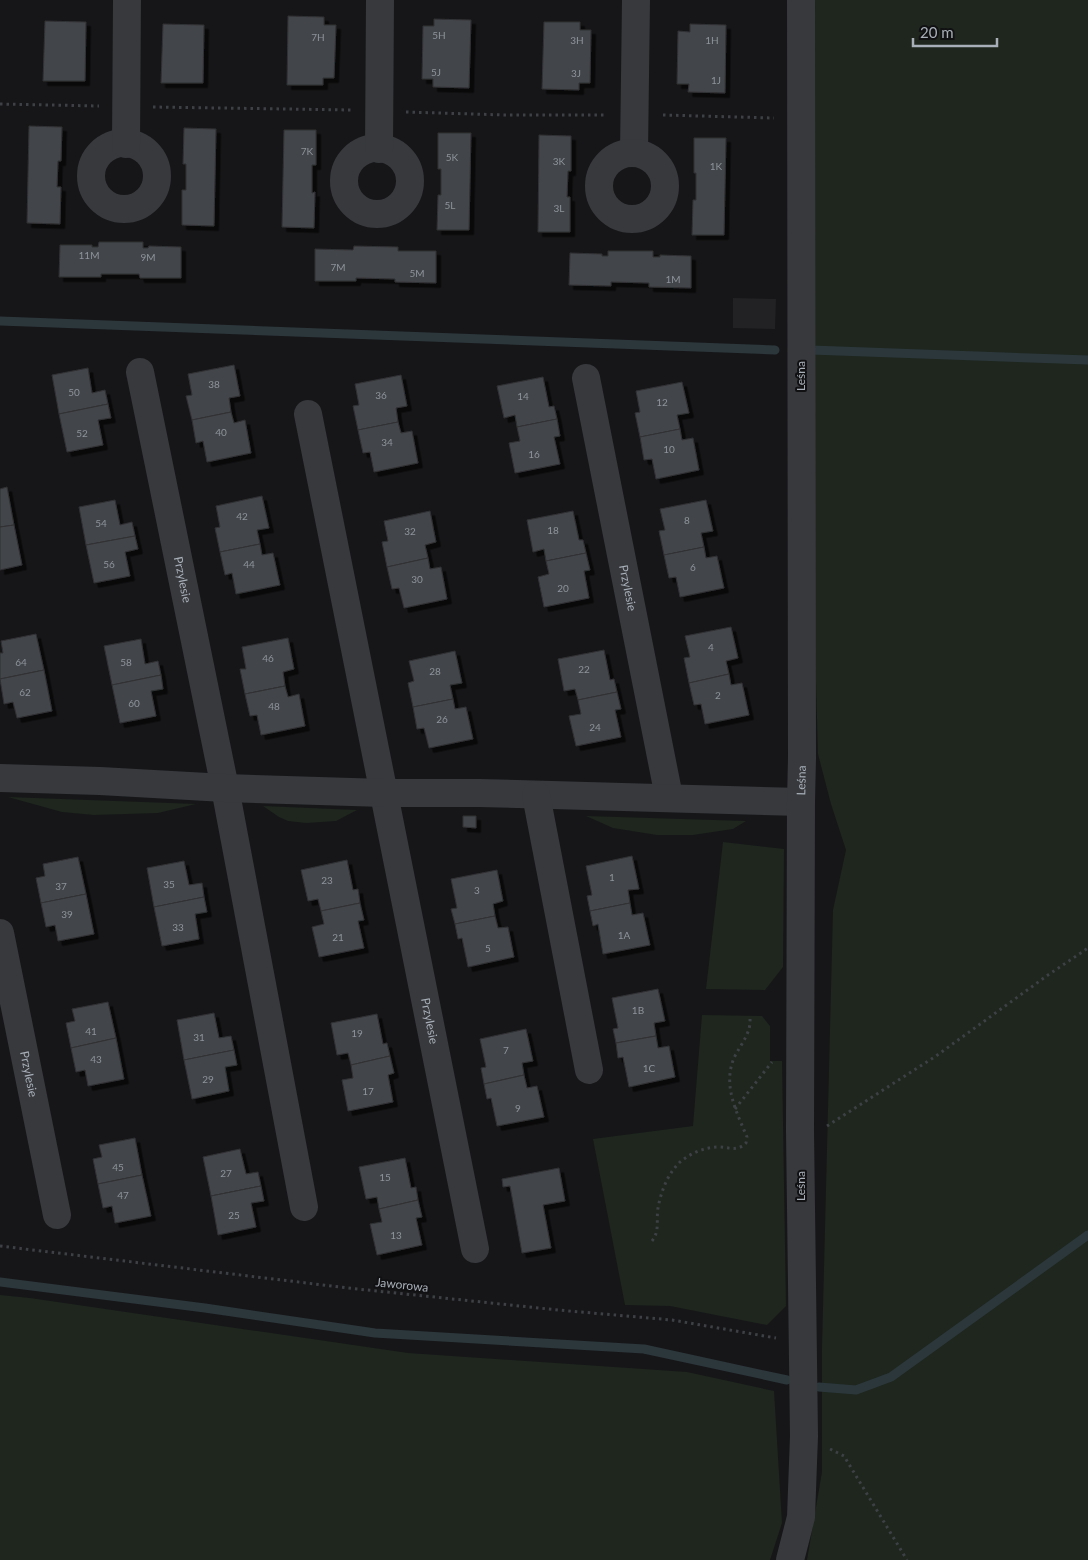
<svg xmlns="http://www.w3.org/2000/svg" width="1088" height="1560" font-family="Lato,sans-serif">
	<style>
		.built { fill: #222225 }
		.green { fill: #1e261e }
		.lines { fill: none; stroke-linecap: round; stroke-linejoin: round }
		.stream { stroke: #2c373c; stroke-width: 9 }
		.building { fill: #424448; stroke: #303134; filter: url(#shadow) }
		.path { stroke: #3d4044; stroke-width: 3; stroke-dasharray: 2.5 4; stroke-linecap: butt }
		.minor { stroke: #37393d; stroke-width: 28 }
		.labels { text-anchor: middle; stroke-width: 4; stroke-linejoin: round; paint-order: stroke }
		.number-label { font-size: 10px; fill: #8e949c }
		.street-label { font-size: 12px; fill: #a8afb8; stroke: #111113 }
	</style>
	<defs>
		<filter id="shadow"><feDropShadow dx="4.5" dy="4.5" stdDeviation="0" flood-color="#0009"/></filter>
	</defs>
	<rect width="100%" height="100%" fill="#161618"/>
	<polygon class="built" points="733,298 776,299 775,329 733,328"/>
	<g class="green">
		<polygon points="812,0 1088,0 1088,1560 807,1560 822,1472 822,1348 833,910 846,850 831,804 818,754 811,501"/>
		<polygon points="8,797 196,804 158,813 94,815 62,812"/>
		<polygon points="263,806 357,810 336,821 306,823 288,821 279,817"/>
		<polygon points="586,816 746,821 733,829 693,835 657,835 613,828"/>
		<polygon points="723,842 784,849 783,967 765,990 706,989"/>
		<polygon points="702,1015 762,1016 770,1026 770,1061 782,1061 786,1306 767,1325 670,1306 625,1305 593,1139 693,1126"/>
		<polygon points="0,1295 30,1298 408,1353 687,1372 774,1391 782,1523 770,1560 0,1560"/>
	</g>
	<g class="lines">
		<g class="stream">
			<polyline points="0,321 775,350"/>
			<polyline points="811,350 1088,360"/>
			<polyline points="0,1282 205,1308 375,1333 644,1349 787,1380"/>
			<polyline points="819,1387 856,1390 891,1377 1088,1235"/>
		</g>
	</g>
	<g class="building">
		<polygon points="288,16 324,17 324,25 336,25 334,78 323,78 323,85 287,85"/>
		<polygon points="434,19 471,20 469,88 433,87 433,79 422,79 423,26 434,26"/>
		<polygon points="45,21 86,22 85,81 43,81"/>
		<polygon points="544,22 580,22 580,30 591,30 590,83 579,83 579,90 542,89"/>
		<polygon points="163,24 204,25 203,83 161,83"/>
		<polygon points="690,24 726,25 725,93 688,92 689,84 677,84 678,31 690,32"/>
		<polygon points="29,126 62,127 61,161 58,161 57,187 61,187 60,224 27,223"/>
		<polygon points="184,128 216,129 214,226 182,225 182,190 186,190 186,164 183,164"/>
		<polygon points="284,130 316,130 316,165 312,165 312,193 315,192 314,228 282,227"/>
		<polygon points="438,133 471,133 469,230 437,230 438,195 441,195 441,169 438,169"/>
		<polygon points="539,135 571,136 571,171 568,171 567,197 570,197 570,232 538,232"/>
		<polygon points="694,138 726,138 724,235 692,235 693,200 696,200 696,173 694,173"/>
		<polygon points="99,242 143,242 143,248 148,248 149,246 181,247 181,278 140,278 139,274 101,274 101,277 59,277 60,245 92,245 92,247 98,247"/>
		<polygon points="354,246 398,247 398,251 436,251 436,283 395,282 395,279 356,278 356,281 315,281 315,249 353,250"/>
		<polygon points="608,251 653,251 653,257 660,257 660,255 691,256 691,288 649,287 649,283 611,282 611,286 569,285 570,253 602,254 602,256 608,256"/>
		<polygon points="234,365 240,396 229,398 231,412 192,420 186,396 192,395 188,374"/>
		<polygon points="88,368 92,393 105,390 108,404 59,414 52,375"/>
		<polygon points="401,375 407,406 396,408 398,422 358,430 353,406 359,405 355,384"/>
		<polygon points="543,377 549,407 554,406 557,419 517,427 515,415 504,418 497,386"/>
		<polygon points="682,382 689,413 677,415 680,429 640,437 635,413 640,412 636,391"/>
		<polygon points="108,404 111,418 98,420 103,445 67,452 59,414"/>
		<polygon points="231,412 234,423 245,420 251,453 207,462 203,441 196,443 192,420"/>
		<polygon points="557,419 560,436 554,437 560,464 515,473 509,443 520,441 517,427"/>
		<polygon points="398,422 401,433 412,431 418,463 374,472 370,452 363,453 358,430"/>
		<polygon points="680,429 682,440 693,438 699,470 656,479 652,459 644,460 640,437"/>
		<polygon points="7,487 14,525 0,527 0,489"/>
		<polygon points="262,496 269,528 257,530 260,544 220,552 215,528 220,527 216,506"/>
		<polygon points="115,500 120,525 132,522 135,536 86,545 79,507"/>
		<polygon points="706,500 713,531 701,533 704,547 664,555 659,531 665,530 660,509"/>
		<polygon points="430,511 436,542 425,545 428,558 387,567 382,542 388,541 384,521"/>
		<polygon points="573,511 579,540 583,540 586,553 546,561 544,549 533,552 527,520"/>
		<polygon points="14,525 22,565 0,570 0,527"/>
		<polygon points="135,536 138,549 125,552 130,576 94,583 86,545"/>
		<polygon points="260,544 262,555 273,553 280,585 236,594 232,573 225,575 220,552"/>
		<polygon points="704,547 706,558 717,556 724,588 680,597 676,577 669,578 664,555"/>
		<polygon points="586,553 590,570 584,571 589,598 544,607 538,577 549,574 546,561"/>
		<polygon points="428,558 430,569 441,567 447,599 404,608 399,588 392,589 387,567"/>
		<polygon points="731,627 738,658 726,661 729,674 689,683 684,658 690,657 685,636"/>
		<polygon points="36,634 44,670 0,679 0,653 3,653 1,641"/>
		<polygon points="288,638 294,669 283,672 285,686 245,694 240,669 246,669 242,647"/>
		<polygon points="141,639 145,664 158,661 161,675 112,685 104,646"/>
		<polygon points="604,650 610,680 614,679 617,692 578,700 575,689 564,691 558,659"/>
		<polygon points="455,651 462,683 450,685 453,699 413,707 408,683 414,681 409,661"/>
		<polygon points="44,670 52,711 17,718 13,702 4,704 0,679"/>
		<polygon points="729,674 731,685 742,683 749,715 705,724 701,704 694,705 689,683"/>
		<polygon points="161,675 163,689 151,691 156,716 120,723 112,685"/>
		<polygon points="285,686 288,697 299,694 305,726 261,735 257,715 250,716 245,694"/>
		<polygon points="617,692 621,709 615,710 621,737 576,746 569,716 581,714 578,700"/>
		<polygon points="453,699 455,709 466,707 473,739 429,748 424,728 417,729 413,707"/>
		<polygon points="463,816 476,816 476,828 463,827"/>
		<polygon points="632,856 639,889 628,890 630,903 590,911 587,896 592,895 586,866"/>
		<polygon points="78,857 86,894 41,903 36,878 45,876 43,864"/>
		<polygon points="347,860 353,890 358,889 360,903 321,911 318,899 308,901 301,870"/>
		<polygon points="184,861 189,885 202,883 204,897 154,907 147,868"/>
		<polygon points="497,870 503,901 493,904 495,916 455,924 451,909 457,908 451,879"/>
		<polygon points="86,894 94,934 58,941 55,925 46,927 41,903"/>
		<polygon points="204,897 207,912 195,914 199,939 162,946 154,907"/>
		<polygon points="360,903 364,920 358,921 364,948 319,957 312,927 324,924 321,911"/>
		<polygon points="630,903 632,915 643,913 650,945 603,954 598,924 593,926 590,911"/>
		<polygon points="495,916 498,928 508,927 514,957 468,967 462,938 458,939 455,924"/>
		<polygon points="658,989 665,1021 654,1023 656,1036 616,1043 613,1029 618,1028 612,998"/>
		<polygon points="108,1002 116,1038 71,1048 66,1023 75,1021 72,1009"/>
		<polygon points="214,1013 219,1038 231,1036 234,1050 184,1060 177,1020"/>
		<polygon points="377,1014 383,1044 387,1043 390,1056 351,1065 348,1053 337,1055 331,1023"/>
		<polygon points="526,1029 533,1061 522,1063 524,1075 484,1084 481,1068 486,1067 480,1039"/>
		<polygon points="656,1036 658,1048 669,1046 675,1077 629,1087 623,1057 618,1058 616,1043"/>
		<polygon points="116,1038 124,1079 88,1086 85,1070 76,1072 71,1048"/>
		<polygon points="234,1050 237,1065 225,1067 229,1091 192,1099 184,1060"/>
		<polygon points="390,1056 394,1073 388,1075 393,1102 348,1111 342,1080 353,1078 351,1065"/>
		<polygon points="524,1075 527,1088 537,1086 544,1117 497,1126 491,1098 487,1099 484,1084"/>
		<polygon points="135,1138 142,1175 98,1184 93,1159 102,1157 99,1145"/>
		<polygon points="240,1149 246,1174 258,1172 261,1186 211,1196 203,1157"/>
		<polygon points="405,1158 411,1188 416,1187 418,1200 379,1209 377,1197 366,1199 359,1167"/>
		<polygon points="559,1168 565,1201 543,1205 551,1248 522,1253 510,1186 503,1187 502,1179"/>
		<polygon points="142,1175 151,1216 115,1223 112,1206 103,1208 98,1184"/>
		<polygon points="261,1186 264,1201 251,1203 256,1227 218,1235 211,1196"/>
		<polygon points="418,1200 422,1217 416,1218 422,1245 377,1255 370,1224 382,1222 379,1209"/>
	</g>
	<g class="lines">
		<g class="path">
			<polyline points="0,104 99,106"/>
			<polyline points="153,107 352,110"/>
			<polyline points="406,112 505,115 607,115"/>
			<polyline points="663,115 774,118"/>
			<polyline points="735,1109 772,1062"/>
			<polyline points="827,1126 936,1056 1048,975 1088,948"/>
			<path d="M652,1241C660,1231 656,1220 658,1208C661,1192 667,1175 679,1163C689,1154 704,1147 718,1147C729,1147 737,1152 746,1143L747,1137C736,1111 721,1082 736,1054C742,1043 751,1032 750,1019"/>
			<polyline points="0,1246 348,1288 558,1310 672,1320 776,1338"/>
			<polyline points="830,1449 844,1456 907,1560"/>
		</g>
		<g class="minor">
			<circle cx="124" cy="176" r="33"/>
			<polyline points="126,144 127,0"/>
			<circle cx="377" cy="181" r="33"/>
			<polyline points="379,149 380,0"/>
			<polyline points="634,153 636,0"/>
			<circle cx="632" cy="186" r="33"/>
			<path id="s1" d="M140,372L225,788L304,1207"/>
			<path id="s2" d="M586,378L669,797"/>
			<path id="s3" d="M308,414L475,1249"/>
			<polyline points="0,778 100,781 225,788 384,793 479,793 801,802"/>
			<polyline points="536,795 589,1070"/>
			<path id="s4" d="M0,933L57,1215"/>
			<path id="s5" d="M790,1560L801,1517L804,1436L800,1131L801,802L802,758L801,0"/>
		</g>
	</g>
	<g class="labels">
		<g class="number-label">
			<text x="439" y="39">5H</text>
			<text x="318" y="41">7H</text>
			<text x="577" y="44">3H</text>
			<text x="712" y="44">1H</text>
			<text x="436" y="76">5J</text>
			<text x="576" y="77">3J</text>
			<text x="716" y="84">1J</text>
			<text x="307" y="155">7K</text>
			<text x="452" y="161">5K</text>
			<text x="559" y="165">3K</text>
			<text x="716" y="170">1K</text>
			<text x="450" y="209">5L</text>
			<text x="559" y="212">3L</text>
			<text x="89" y="259">11M</text>
			<text x="148" y="261">9M</text>
			<text x="338" y="271">7M</text>
			<text x="417" y="277">5M</text>
			<text x="673" y="283">1M</text>
			<text x="214" y="388">38</text>
			<text x="74" y="396">50</text>
			<text x="381" y="399">36</text>
			<text x="523" y="400">14</text>
			<text x="662" y="406">12</text>
			<text x="221" y="436">40</text>
			<text x="82" y="437">52</text>
			<text x="387" y="446">34</text>
			<text x="669" y="453">10</text>
			<text x="534" y="458">16</text>
			<text x="242" y="520">42</text>
			<text x="687" y="524">8</text>
			<text x="101" y="527">54</text>
			<text x="553" y="534">18</text>
			<text x="410" y="535">32</text>
			<text x="109" y="568">56</text>
			<text x="249" y="568">44</text>
			<text x="693" y="571">6</text>
			<text x="417" y="583">30</text>
			<text x="563" y="592">20</text>
			<text x="711" y="651">4</text>
			<text x="268" y="662">46</text>
			<text x="21" y="666">64</text>
			<text x="126" y="666">58</text>
			<text x="584" y="673">22</text>
			<text x="435" y="675">28</text>
			<text x="25" y="696">62</text>
			<text x="718" y="699">2</text>
			<text x="134" y="707">60</text>
			<text x="274" y="710">48</text>
			<text x="442" y="723">26</text>
			<text x="595" y="731">24</text>
			<text x="612" y="881">1</text>
			<text x="327" y="884">23</text>
			<text x="169" y="888">35</text>
			<text x="61" y="890">37</text>
			<text x="477" y="894">3</text>
			<text x="67" y="918">39</text>
			<text x="178" y="931">33</text>
			<text x="624" y="939">1A</text>
			<text x="338" y="941">21</text>
			<text x="488" y="952">5</text>
			<text x="638" y="1014">1B</text>
			<text x="91" y="1035">41</text>
			<text x="357" y="1037">19</text>
			<text x="199" y="1041">31</text>
			<text x="506" y="1054">7</text>
			<text x="96" y="1063">43</text>
			<text x="649" y="1072">1C</text>
			<text x="208" y="1083">29</text>
			<text x="368" y="1095">17</text>
			<text x="518" y="1112">9</text>
			<text x="118" y="1171">45</text>
			<text x="226" y="1177">27</text>
			<text x="385" y="1181">15</text>
			<text x="123" y="1199">47</text>
			<text x="234" y="1219">25</text>
			<text x="396" y="1239">13</text>
		</g>
		<g class="street-label">
			<text transform="translate(801 376) rotate(-90)" y="4">Leśna</text>
			<text dy="4" stroke="none"><textPath href="#s1" startOffset="212">Przylesie</textPath></text>
			<text dy="4" stroke="none"><textPath href="#s2" startOffset="214">Przylesie</textPath></text>
			<text dy="4" stroke="none"><textPath href="#s5" startOffset="781">Leśna</textPath></text>
			<text dy="4" stroke="none"><textPath href="#s3" startOffset="619">Przylesie</textPath></text>
			<text dy="4" stroke="none"><textPath href="#s4" startOffset="144">Przylesie</textPath></text>
			<text transform="translate(801 1186) rotate(-90)" y="4">Leśna</text>
			<text transform="translate(402 1285) rotate(6)" y="4">Jaworowa</text>
		</g>
	</g>
	<path d="M913 38v8h84v-8" fill="none" stroke="#a8afb8" stroke-width="2.5"/>
	<text x="920" y="38" font-size="15" fill="#a8afb8" stroke="#111113" stroke-width="4" paint-order="stroke">20 m</text>
</svg>
